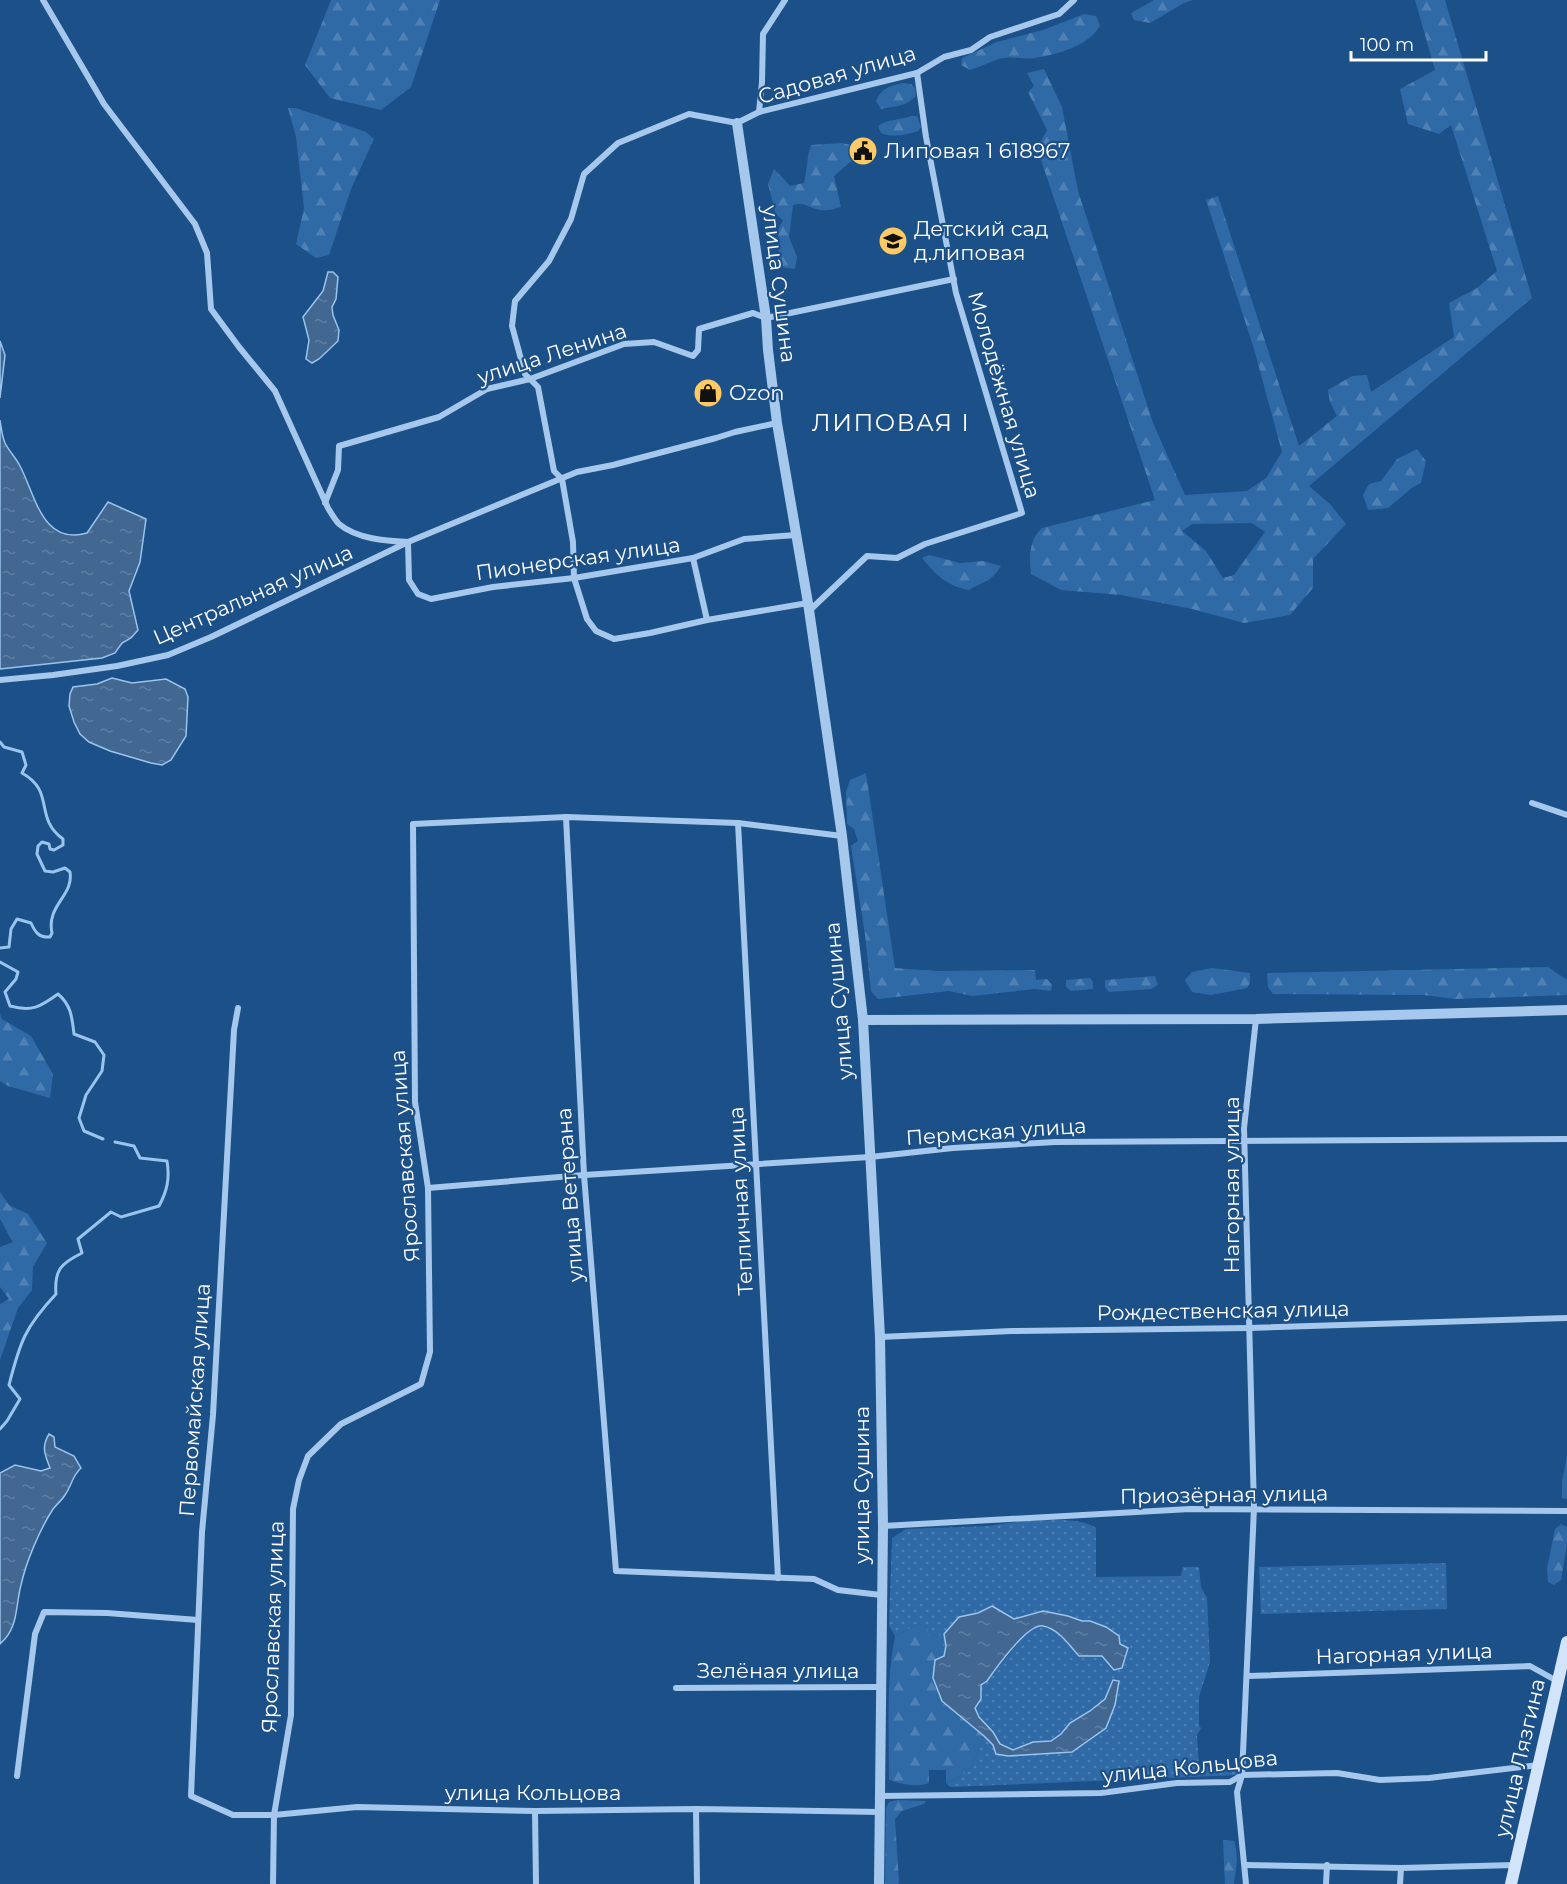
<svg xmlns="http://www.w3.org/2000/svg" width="1567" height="1884" font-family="Montserrat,sans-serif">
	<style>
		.grass { fill: url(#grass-dots) }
		.forest { fill: url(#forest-firs); fill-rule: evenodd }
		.water { fill: url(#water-ripples); stroke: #99c4ee; stroke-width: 1.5 }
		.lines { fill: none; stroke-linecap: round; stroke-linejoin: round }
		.stream { stroke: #99c4ee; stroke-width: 3 }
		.minor { stroke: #a6c8ec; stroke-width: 6 }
		.tertiary { stroke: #a6c8ec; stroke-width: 10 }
		.secondary { stroke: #d2e4f9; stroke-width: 12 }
		.labels { text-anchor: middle; stroke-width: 4.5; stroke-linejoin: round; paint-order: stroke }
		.street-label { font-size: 21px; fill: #fff; stroke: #1c5089 }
		.poi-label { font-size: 21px; fill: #fff; stroke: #1c5089; text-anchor: start }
		.quarter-label { font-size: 24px; letter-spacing: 1.5px; fill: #fff; stroke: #1c5089 }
	</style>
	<defs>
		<pattern id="grass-dots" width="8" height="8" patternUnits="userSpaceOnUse" patternTransform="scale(1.5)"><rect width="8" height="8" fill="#2f6aa7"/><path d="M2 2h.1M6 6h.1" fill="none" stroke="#4e80b4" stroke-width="1.8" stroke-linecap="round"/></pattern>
		<pattern id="forest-firs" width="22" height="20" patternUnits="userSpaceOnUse" patternTransform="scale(1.5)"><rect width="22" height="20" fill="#2f6aa7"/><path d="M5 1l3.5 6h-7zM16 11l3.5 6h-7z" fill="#4e80b4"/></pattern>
		<pattern id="water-ripples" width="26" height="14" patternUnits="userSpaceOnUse" patternTransform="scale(1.5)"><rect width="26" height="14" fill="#426891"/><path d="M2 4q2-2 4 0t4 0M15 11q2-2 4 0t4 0" fill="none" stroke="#5e7fa2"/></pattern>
	</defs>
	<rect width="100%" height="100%" fill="#1c5089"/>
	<g class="grass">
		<path d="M1024,1521C1044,1521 1079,1516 1096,1528V1577L1181,1576L1183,1567H1199L1201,1587L1207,1598L1210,1662L1199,1697V1726L1201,1728L1197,1735L1199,1766L1233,1768L1237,1763L1239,1775L950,1787L946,1783C975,1772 973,1763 984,1736L993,1745L1026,1754H1055L1106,1728L1113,1680L1105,1699L1090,1711L1070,1723L1061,1734L1051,1741L1033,1742L1013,1750L1000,1744L993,1732L979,1717L975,1707L981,1699V1685L987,1681L1022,1638L1038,1626C1057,1627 1067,1643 1079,1656H1102L1120,1644L1090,1621H1082L1068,1616L1043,1611L1014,1619L993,1606L978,1613L959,1617L945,1634L946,1646L938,1634L928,1642L918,1624L895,1636L889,1626L892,1538L906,1529L988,1526Z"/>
		<polygon points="1446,1563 1447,1609 1261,1614 1259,1567"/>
	</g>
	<g class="forest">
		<polygon points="331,0 440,0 411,87 381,110 330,98 305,65"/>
		<polygon points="1154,0 1193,0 1184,3 1150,23 1134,20 1131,13"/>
		<path d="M1415,0H1445L1532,298L1309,486L1330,504L1346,524L1313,559V588L1290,615L1244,623L1192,609L1121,595L1061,590L1031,574C1029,556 1029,540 1042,528L1155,500L1037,148L1047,130L1028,92L1034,86L1027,73L1044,69L1062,107L1078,191L1153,423L1185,495L1247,491L1266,478L1282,452L1254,349L1206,200L1218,196L1299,446L1337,416L1330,402L1328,390L1352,376L1367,375L1371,392L1454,337L1449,303L1477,288L1497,271L1451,125L1439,134L1408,124L1400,89L1435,70ZM1252,523L1265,532L1234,575L1223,578L1206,551L1182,531L1192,524Z"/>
		<path d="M1084,14L1096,16L1100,25C1091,45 1056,55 1035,58C1024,60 1013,56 1002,58C991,61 981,67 970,70L961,65L962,58L997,42L1043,30Z"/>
		<path d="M903,83L911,84L915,88L916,96C906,107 894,106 881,109L876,101C881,88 890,86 903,83Z"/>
		<polygon points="288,108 296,108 366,132 374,139 351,189 329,255 316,258 296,244 304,208 296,137"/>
		<path d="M912,116H917L921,127L918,131C906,135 893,138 881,133L878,126C887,119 901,120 912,116Z"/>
		<path d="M842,143L851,145L855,158L834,176L841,207C833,209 825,212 816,209C805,206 806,202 793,205L789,237L797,257L795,269L779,267L778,230L783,220L776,214L768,184L774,169L790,186L804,183C807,171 807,155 811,145Z"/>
		<polygon points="1417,449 1426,461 1421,483 1413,487 1388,508 1368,510 1363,495 1369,484 1381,481 1397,459"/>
		<path d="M929,555L960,563L983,561L1001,566C989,584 987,579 969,590C947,586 936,575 922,558Z"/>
		<polygon points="866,773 895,968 936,971 1035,970 1036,980 1047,979 1052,985 1051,991 1035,989 972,996 949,991 878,999 871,991 865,935 851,846 858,841 854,829 847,824 846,792 850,780"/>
		<polygon points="1548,967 1567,980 1567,995 1455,999 1424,995 1273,994 1268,987 1267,973"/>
		<polygon points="1212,968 1250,973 1250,983 1247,988 1211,995 1192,992 1185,980 1192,972"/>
		<polygon points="1155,976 1158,985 1151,989 1109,992 1105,987 1105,980"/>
		<polygon points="1090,978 1093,982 1093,989 1071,991 1066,987 1066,980"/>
		<polygon points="0,1014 2,1019 31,1036 53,1074 50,1098 8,1086 0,1081"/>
		<polygon points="0,1192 9,1205 28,1214 47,1243 33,1267 32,1290 18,1308 0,1360 0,1304 9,1299 0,1287 0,1247 13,1242 0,1219"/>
		<polygon points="1567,1455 1567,1499 1562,1498 1562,1483"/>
		<polygon points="1561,1524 1567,1527 1567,1545 1561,1580 1554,1585 1548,1582 1547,1568 1555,1529"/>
		<path d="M918,1624L928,1630V1641L938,1633L946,1646L944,1656L933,1678L942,1701L984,1736C973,1763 975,1772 946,1783V1770H929V1783C915,1788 902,1784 889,1780C889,1735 886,1678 895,1636Z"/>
		<polygon points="897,1800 926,1801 924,1804 902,1811 895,1819 899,1881 898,1884 885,1884 886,1808 889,1802"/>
		<polygon points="1223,1840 1234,1841 1236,1848 1237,1861 1234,1884 1225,1884"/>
	</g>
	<g class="water">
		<polygon points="328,272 333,272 338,277 336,299 332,307 333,315 339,330 338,341 319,359 312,363 306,359 309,340 303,317 323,291"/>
		<polygon points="0,341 5,355 0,398"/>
		<path d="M0,420C1,427 2,436 5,443C9,451 16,458 20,466C35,494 42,546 87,533L108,502L146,519L140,562L129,591L138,630L131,638L122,643L115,653L102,658L0,669Z"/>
		<polygon points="112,678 132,683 166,679 185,689 188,697 186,736 171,760 162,765 151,763 110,751 89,742 80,734 74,722 69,706 70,694 73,687 97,684"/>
		<path d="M49,1434L54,1437L55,1447L74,1456L81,1468C72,1476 72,1485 65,1495C62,1500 57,1504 53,1509C40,1529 26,1562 21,1585C15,1608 19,1627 0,1644V1473L15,1465L41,1471L50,1468C45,1455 41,1447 49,1434Z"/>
		<path d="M992,1606L1014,1619L1043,1611L1068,1616L1082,1621H1090L1106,1627L1119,1636L1120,1644L1128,1648L1122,1668L1114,1670L1102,1656H1079C1069,1645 1059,1629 1043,1626C1028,1623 996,1668 987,1681L981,1685V1699L975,1708L979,1717L993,1732L1000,1744L1013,1750L1033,1742L1051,1741L1061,1734L1070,1723L1090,1711L1105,1699L1113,1680L1119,1681L1115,1705L1106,1728L1072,1752L1008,1756L996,1754L993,1745L984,1736L942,1701L933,1678L935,1660L944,1656L946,1646L944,1634L959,1617L978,1613Z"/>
	</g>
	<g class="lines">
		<g class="stream">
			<path d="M0,742L4,747L22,752L26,765L22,773C56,792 33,817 63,839V845L54,850L50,849L49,844L42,842L38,846L37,854L45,871L53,872L65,868L70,872C74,896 46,905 52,933L50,937C39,938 35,932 31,923L17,919L11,929L9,947L0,948"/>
			<path d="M0,962L18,972L16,979L5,992L10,1006C32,1012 40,1007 58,994C71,1005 72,1017 74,1034L95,1042L104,1055L102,1071L86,1095L79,1118L84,1131L103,1139"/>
			<path d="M0,1429L7,1421L20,1399L9,1385C20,1342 25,1327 56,1294C54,1269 62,1263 82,1253L78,1239L111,1212L121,1217L159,1206C167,1191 170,1179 167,1161L140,1158L134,1146L115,1142"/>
		</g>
		<g class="minor">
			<path d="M43,0L104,104L195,224L207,253L211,309L239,347L275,391L328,508C331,513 335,520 339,524C357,539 386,541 408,542L409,580L418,594L431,599L493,587L574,578L693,558L744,539L796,535"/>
			<polyline points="759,112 762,82 763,34 785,0"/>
			<polyline points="325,503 338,470 339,446 439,417 487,389 530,379 624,344 654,342 693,356 698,350 699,329 753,313 766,318 954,279"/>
			<polyline points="693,558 707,620"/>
			<polyline points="808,603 707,620 650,633 614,639 596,631 587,619 574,578 573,542 562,479 554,471 538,387 525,374 512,326 515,301 549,261 571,219 584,174 618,143 689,114 737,123 759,112 917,73 944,57 971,50 990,37 1059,14 1074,0"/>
			<polyline points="809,611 867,556 897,558 925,544 1022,513 956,293 926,137 917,73"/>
			<polyline points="0,680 53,675 117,666 168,655 211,637 408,542 577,472 613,465 716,438 735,432 777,423"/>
			<polyline points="1532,803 1567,815"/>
			<polyline points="566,817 584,1175 616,1571 814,1579 838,1590 881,1595"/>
			<polyline points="738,823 778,1578"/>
			<polyline points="238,1008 234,1030 213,1415 202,1532 191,1796 233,1815 274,1815 357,1807 535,1811 696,1809 879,1812"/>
			<polyline points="428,1188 584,1175 870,1157 953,1148 1055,1142 1567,1139"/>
			<polyline points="880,1337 1012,1331 1249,1328 1567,1318"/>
			<polyline points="883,1526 1190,1509 1567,1511"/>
			<polyline points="1248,1676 1530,1666 1557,1681"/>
			<polyline points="676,1688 880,1687"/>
			<polyline points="17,1776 35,1634 44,1612 107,1613 198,1620"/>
			<polyline points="880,1796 1101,1793 1177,1783 1230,1782 1242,1775 1337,1773 1380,1780 1429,1778 1538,1765"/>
			<polyline points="696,1809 697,1884"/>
			<polyline points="535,1811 536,1884"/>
			<polyline points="1245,1865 1401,1868 1515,1865"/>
			<polyline points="273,1884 274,1815 291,1715 293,1509 299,1480 308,1456 341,1424 421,1384 430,1352 428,1188 415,1102 413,824 566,817 738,823 842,836"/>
			<polyline points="1246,1884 1237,1792 1242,1775 1254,1508 1244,1128 1256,1019"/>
			<polyline points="1326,1884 1327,1865"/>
			<polyline points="1400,1884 1401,1868"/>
		</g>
		<g class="tertiary">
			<polyline points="737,123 766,318 768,350 777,423 808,603 842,836 863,1020 880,1337 883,1526 879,1884"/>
			<polyline points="863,1020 1256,1019 1567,1010"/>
		</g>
		<polyline class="secondary" points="1511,1884 1567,1642"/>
	</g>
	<defs>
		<g id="civic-disc" transform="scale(1.5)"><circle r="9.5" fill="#fdca63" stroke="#1c5089"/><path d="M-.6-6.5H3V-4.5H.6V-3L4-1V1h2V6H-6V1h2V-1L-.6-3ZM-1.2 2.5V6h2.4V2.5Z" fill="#111"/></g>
		<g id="school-disc" transform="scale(1.5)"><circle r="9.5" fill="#fdca63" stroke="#1c5089"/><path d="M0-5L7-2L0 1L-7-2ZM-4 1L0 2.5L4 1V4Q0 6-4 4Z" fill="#111"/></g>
		<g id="shop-disc" transform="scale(1.5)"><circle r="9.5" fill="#fdca63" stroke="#1c5089"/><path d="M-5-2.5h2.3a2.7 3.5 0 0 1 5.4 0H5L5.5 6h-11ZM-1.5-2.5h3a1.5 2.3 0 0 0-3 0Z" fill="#111"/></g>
	</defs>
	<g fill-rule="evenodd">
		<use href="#civic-disc" x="863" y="151"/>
		<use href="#school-disc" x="893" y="241"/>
		<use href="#shop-disc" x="708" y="393"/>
	</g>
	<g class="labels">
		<g class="street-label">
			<text transform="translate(837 75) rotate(-16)" y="7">Садовая улица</text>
			<text transform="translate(779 284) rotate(83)" y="7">улица Сушина</text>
			<text transform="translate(552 354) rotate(-18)" y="7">улица Ленина</text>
			<text transform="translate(1004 395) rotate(74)" y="7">Молодёжная улица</text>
			<text transform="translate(578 559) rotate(-8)" y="7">Пионерская улица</text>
			<text transform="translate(253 595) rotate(-24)" y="7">Центральная улица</text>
			<text transform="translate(839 1001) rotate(-95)" y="7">улица Сушина</text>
			<text transform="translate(996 1132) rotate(-4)" y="7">Пермская улица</text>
			<text transform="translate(405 1156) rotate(-94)" y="7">Ярославская улица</text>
			<text transform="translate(1232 1185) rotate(-90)" y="7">Нагорная улица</text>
			<text transform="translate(570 1195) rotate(-94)" y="7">улица Ветерана</text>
			<text transform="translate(741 1201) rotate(-93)" y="7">Тепличная улица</text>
			<text transform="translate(1223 1311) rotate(-1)" y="7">Рождественская улица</text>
			<text transform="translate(195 1400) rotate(-86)" y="7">Первомайская улица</text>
			<text transform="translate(862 1485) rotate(-90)" y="7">улица Сушина</text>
			<text transform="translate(1224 1495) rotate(-1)" y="7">Приозёрная улица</text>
			<text transform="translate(273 1627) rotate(-88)" y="7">Ярославская улица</text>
			<text transform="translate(1404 1654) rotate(-2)" y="7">Нагорная улица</text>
			<text x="778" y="1678">Зелёная улица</text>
			<text transform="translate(1520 1758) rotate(-77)" y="7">улица Лязгина</text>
			<text transform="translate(1190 1767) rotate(-6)" y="7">улица Кольцова</text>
			<text x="533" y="1800">улица Кольцова</text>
		</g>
		<g class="poi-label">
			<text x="884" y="158">Липовая 1 618967</text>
			<text x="914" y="236">Детский сад<tspan x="914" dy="24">д.липовая</tspan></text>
			<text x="729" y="400">Ozon</text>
		</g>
		<g class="quarter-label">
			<text x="891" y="431">ЛИПОВАЯ I</text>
		</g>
	</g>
	<path d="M1351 51v9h135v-9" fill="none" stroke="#ffffff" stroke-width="3"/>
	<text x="1360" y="51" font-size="18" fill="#ffffff" stroke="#1c5089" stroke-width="4.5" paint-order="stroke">100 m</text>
</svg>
